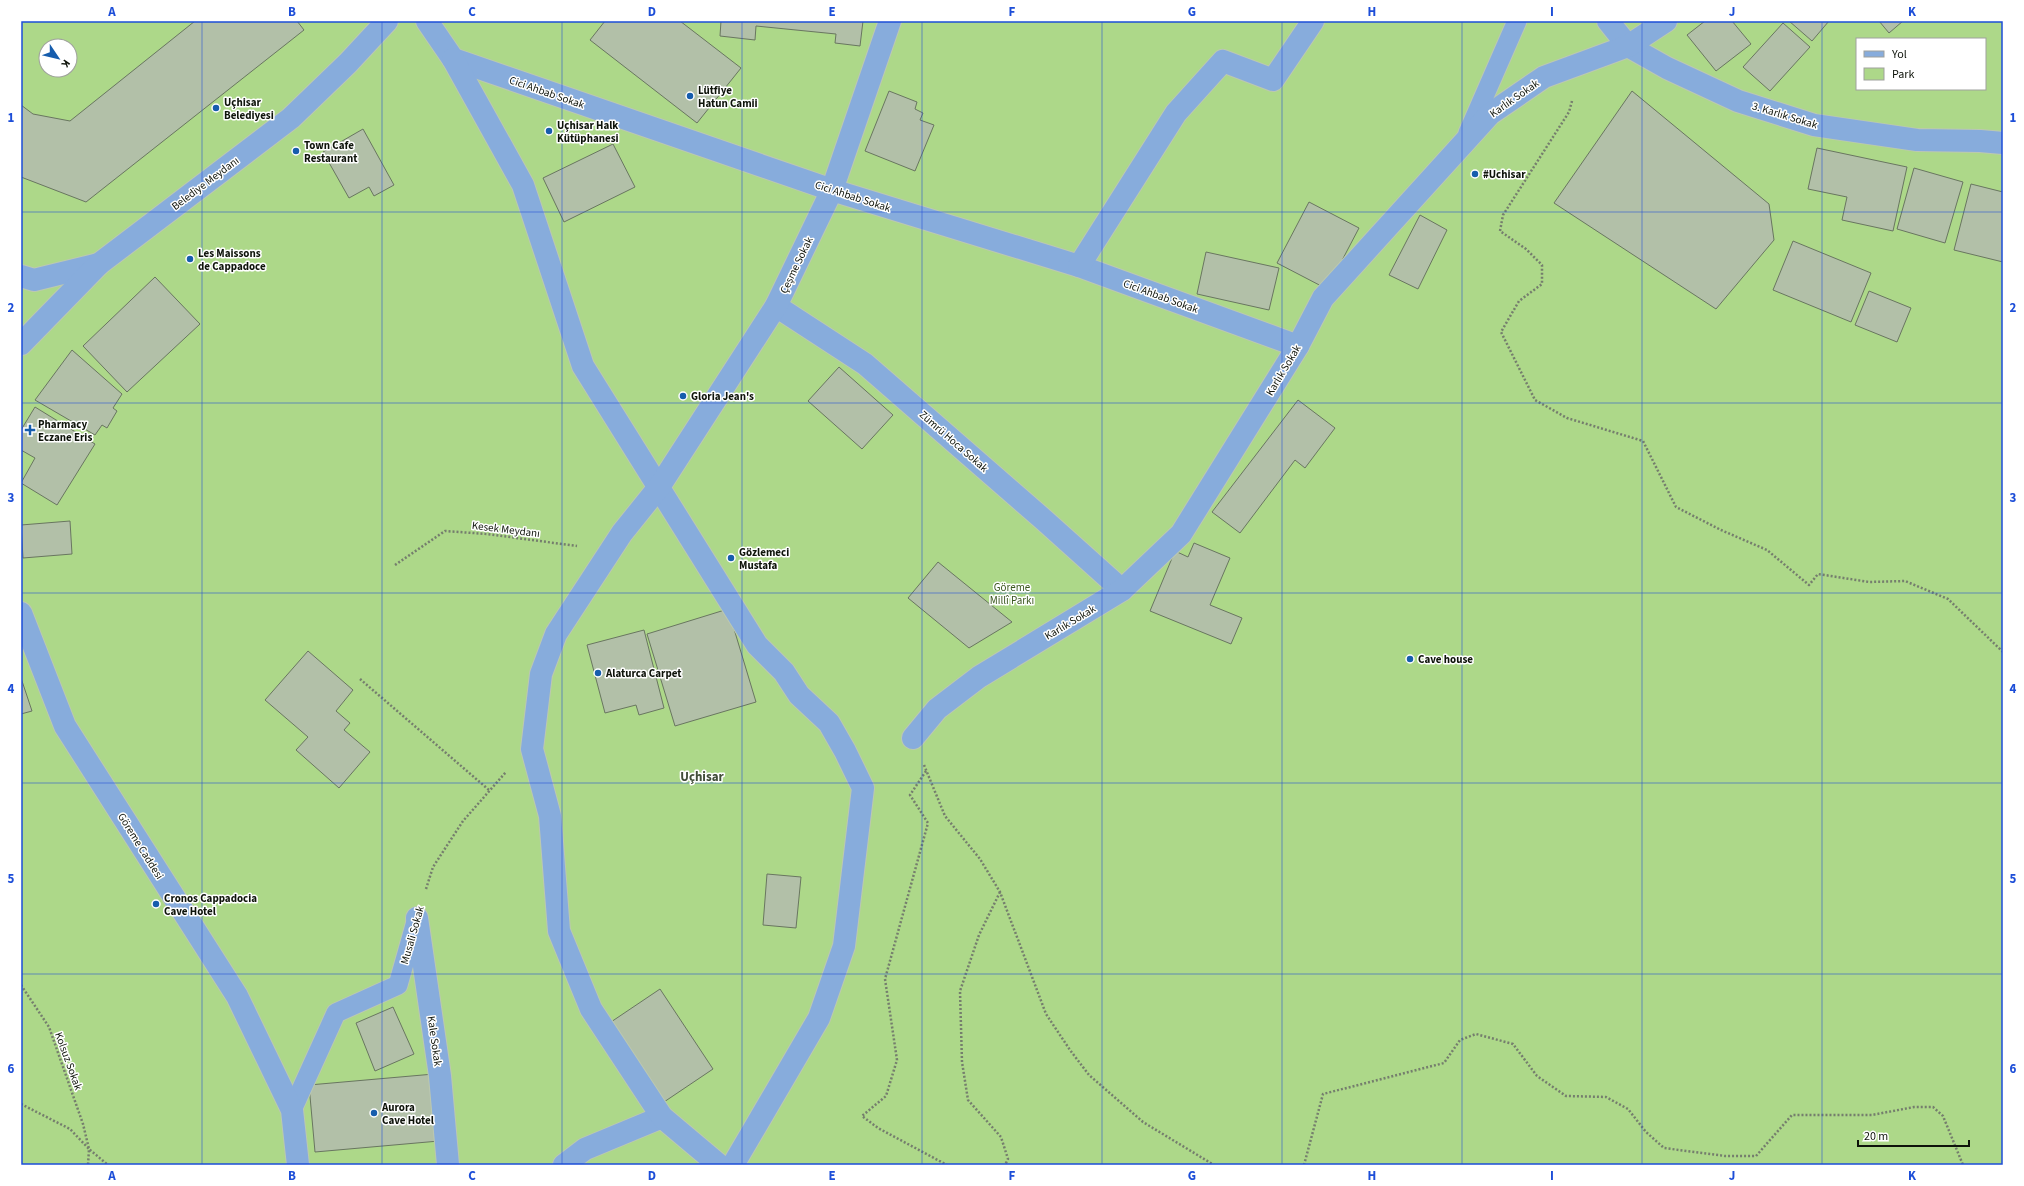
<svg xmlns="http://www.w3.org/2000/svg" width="2024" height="1186" font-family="'Source Sans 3',sans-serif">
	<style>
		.green { fill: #add889; fill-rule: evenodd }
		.building { fill: #b2c0a8; stroke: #697660 }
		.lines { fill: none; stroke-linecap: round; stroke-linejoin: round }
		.service-casing { stroke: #bcc8b2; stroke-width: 21 }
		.minor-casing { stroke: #bcc8b2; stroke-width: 24 }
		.tertiary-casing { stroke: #bcc8b2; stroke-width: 24 }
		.path { stroke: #757e6d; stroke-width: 2.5; stroke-dasharray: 2 2; stroke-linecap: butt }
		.service { stroke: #87acdc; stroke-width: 19 }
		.minor { stroke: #87acdc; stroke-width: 22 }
		.tertiary { stroke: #87acdc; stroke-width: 22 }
		.grid { fill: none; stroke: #1d4ed8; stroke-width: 1; stroke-opacity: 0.55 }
		.poi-dot { fill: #165dad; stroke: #fff; stroke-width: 1.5 }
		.labels { text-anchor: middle; stroke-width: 3; stroke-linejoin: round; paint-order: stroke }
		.poi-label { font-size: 11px; font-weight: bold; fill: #0e130a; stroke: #fff; text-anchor: start }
		.street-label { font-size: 11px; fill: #0e130a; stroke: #fff }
		.park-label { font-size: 11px; fill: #3b571e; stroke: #fff }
		.quarter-label { font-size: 13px; font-weight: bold; fill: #414d38; stroke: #fff }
		.neatline { fill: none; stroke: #1d4ed8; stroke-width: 1.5 }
		.grid-label { font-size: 13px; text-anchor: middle; font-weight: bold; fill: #1d4ed8 }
	</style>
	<rect width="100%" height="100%" fill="#ddebd2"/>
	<path class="green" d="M21,21H2003V1165H21ZM1857,39H1985V89H1857ZM46,46H70V70H46Z"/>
	<g class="building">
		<polygon points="195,21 297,21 304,30 86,202 21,177 21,105 33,114 70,121"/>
		<polygon points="605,21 680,21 741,68 697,123 590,40"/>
		<polygon points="721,21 863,21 860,46 835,43 836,34 756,26 755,40 720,36"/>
		<polygon points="1705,21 1732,21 1751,44 1716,71 1687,35"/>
		<polygon points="1789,21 1829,21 1812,41"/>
		<polygon points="1879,21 1903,21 1889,33"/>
		<polygon points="1783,23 1810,47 1770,91 1743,67"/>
		<polygon points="889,91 917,102 915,109 923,113 920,120 934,125 915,171 865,151"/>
		<polygon points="1632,91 1769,204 1774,240 1716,309 1554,203"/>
		<polygon points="363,129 394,185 374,196 369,187 349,198 323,152"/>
		<polygon points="613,144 635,187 564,222 543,178"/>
		<polygon points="1817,148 1907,167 1893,231 1842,220 1847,197 1808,189"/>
		<polygon points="1914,168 1963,182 1945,243 1897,229"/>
		<polygon points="1971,184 2003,192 2003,262 1954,250"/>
		<polygon points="1309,202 1359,228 1327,289 1277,263"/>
		<polygon points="1420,215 1447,230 1418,289 1389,275"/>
		<polygon points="1793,241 1871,273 1851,322 1773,290"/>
		<polygon points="1206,252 1279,268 1269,310 1197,294"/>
		<polygon points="155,277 200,324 127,392 83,346"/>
		<polygon points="1869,291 1911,308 1897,342 1855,325"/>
		<polygon points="72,350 122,394 113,408 117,411 107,428 102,425 95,435 35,400"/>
		<polygon points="839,367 893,415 862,449 808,401"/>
		<polygon points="1298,400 1335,428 1305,468 1295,460 1240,533 1212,512"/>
		<polygon points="35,407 95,444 57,505 21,483 35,458 21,450 21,430"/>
		<polygon points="70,521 72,554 23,558 21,525"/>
		<polygon points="1194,543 1230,558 1210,605 1242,618 1231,644 1150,611 1175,551 1188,557"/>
		<polygon points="938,562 1012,622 969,648 908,598"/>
		<polygon points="728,609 756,702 675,726 647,634"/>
		<polygon points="644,630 664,708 639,715 636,705 605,713 587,645"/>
		<polygon points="308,651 353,690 336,711 350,723 344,730 370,752 339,788 296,750 308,737 265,700"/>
		<polygon points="21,678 32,711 21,714"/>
		<polygon points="767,874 801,877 796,928 763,925"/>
		<polygon points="660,989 713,1069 661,1104 608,1024"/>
		<polygon points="393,1007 414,1054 375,1071 356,1023"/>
		<polygon points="434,1074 439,1141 315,1152 309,1085"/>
	</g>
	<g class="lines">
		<g class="service-casing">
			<g id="service">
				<polyline points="1468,133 1517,21"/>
				<polyline points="292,1110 336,1013 398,985 417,918"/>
			</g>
		</g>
		<g class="minor-casing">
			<g id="minor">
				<polyline points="427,21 453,59 832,190 1079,266 1298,346"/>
				<polyline points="1608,21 1628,46 1667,68 1738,101 1814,125 1917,140 1980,141 2003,143"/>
				<polyline points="453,59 523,185 583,366 757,645 784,672 799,695 829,723 845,751 863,788 844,946 819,1018 733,1165"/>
				<polyline points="1079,266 1176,113 1223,61 1273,80 1313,21"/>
				<polyline points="776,306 865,364 1044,520 1122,590"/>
				<polyline points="913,738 937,709 979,677 1122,590 1181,534 1298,346 1323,298 1490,114 1544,77 1628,46 1666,21"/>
				<polyline points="417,918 440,1076 448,1165"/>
				<polyline points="564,1165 585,1149 662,1117"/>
				<polyline points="719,1165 662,1117 591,1009 559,931 550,816 532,749 541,674 556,634 622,533 659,487 776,306 832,190 890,21"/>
			</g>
		</g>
		<g class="tertiary-casing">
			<g id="tertiary">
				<polyline points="21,276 34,280 99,264"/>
				<polyline points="21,344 99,264 291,118 348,63 387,21"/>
				<polyline points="21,613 65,726 237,996 292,1110 298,1165"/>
			</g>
		</g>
		<g class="path">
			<polyline points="1572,101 1569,112 1503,215 1500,231 1526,249 1542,265 1542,284 1519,301 1501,332 1535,400 1567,418 1643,441 1676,507 1721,530 1767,550 1809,585 1818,574 1869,582 1905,581 1948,599 2003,652"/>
			<polyline points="395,565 445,531 487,534 577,546"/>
			<polyline points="360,679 489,790"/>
			<polyline points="924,765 945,816 980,859 1000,892 1046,1014 1070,1050 1089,1075 1143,1122 1214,1165"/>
			<polyline points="926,771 910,795 928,823 885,979 897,1060 886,1096 862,1116 878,1128 947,1165"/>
			<polyline points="426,889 433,867 463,821 506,772"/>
			<polyline points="1000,892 979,935 960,991 962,1062 968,1100 1001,1137 1008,1159 1005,1165"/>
			<polyline points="21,985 49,1027 83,1124 89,1149 108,1165"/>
			<polyline points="21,1104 70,1129 89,1149 88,1165"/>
			<polyline points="1304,1165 1323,1094 1444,1063 1460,1040 1476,1034 1513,1044 1537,1076 1566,1096 1606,1097 1628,1109 1646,1132 1664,1148 1725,1156 1756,1156 1792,1115 1872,1115 1914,1107 1933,1107 1943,1116 1963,1165"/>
		</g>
		<use href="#service" class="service"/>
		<use href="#minor" class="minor"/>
		<use href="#tertiary" class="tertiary"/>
	</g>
	<path class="grid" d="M202,21V1165M382,21V1165M562,21V1165M742,21V1165M922,21V1165M1102,21V1165M1282,21V1165M1462,21V1165M1642,21V1165M1822,21V1165M21,212H2003M21,403H2003M21,593H2003M21,783H2003M21,974H2003"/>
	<g class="poi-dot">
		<circle cx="690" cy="96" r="4"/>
		<circle cx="216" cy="108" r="4"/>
		<circle cx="549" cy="131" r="4"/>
		<circle cx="296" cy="151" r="4"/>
		<circle cx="1475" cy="174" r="4"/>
		<circle cx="190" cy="259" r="4"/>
		<circle cx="683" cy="396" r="4"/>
		<path d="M28 424h4v4h4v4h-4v4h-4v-4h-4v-4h4z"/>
		<circle cx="731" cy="558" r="4"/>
		<circle cx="1410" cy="659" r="4"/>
		<circle cx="598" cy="673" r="4"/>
		<circle cx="156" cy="904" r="4"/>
		<circle cx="374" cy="1113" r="4"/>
	</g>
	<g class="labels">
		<g class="poi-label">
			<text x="698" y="94">Lütfiye<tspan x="698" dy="13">Hatun Camii</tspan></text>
			<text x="224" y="106">Uçhisar<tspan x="224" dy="13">Belediyesi</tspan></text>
			<text x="557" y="129">Uçhisar Halk<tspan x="557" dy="13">Kütüphanesi</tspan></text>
			<text x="304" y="149">Town Cafe<tspan x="304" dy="13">Restaurant</tspan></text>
			<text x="1483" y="178">#Uchisar</text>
			<text x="198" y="257">Les Maissons<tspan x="198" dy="13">de Cappadoce</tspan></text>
			<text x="691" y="400">Gloria Jean's</text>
			<text x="38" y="428">Pharmacy<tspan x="38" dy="13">Eczane Eris</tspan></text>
			<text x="739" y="556">Gözlemeci<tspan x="739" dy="13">Mustafa</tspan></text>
			<text x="1418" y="663">Cave house</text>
			<text x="606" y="677">Alaturca Carpet</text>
			<text x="164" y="902">Cronos Cappadocia<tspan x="164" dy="13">Cave Hotel</tspan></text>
			<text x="382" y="1111">Aurora<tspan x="382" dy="13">Cave Hotel</tspan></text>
		</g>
		<g class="street-label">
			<text transform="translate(547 92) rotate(19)" y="4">Cici Ahbab Sokak</text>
			<text transform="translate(1514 98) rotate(-35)" y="4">Karlık Sokak</text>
			<text transform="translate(1785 115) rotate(17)" y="4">3. Karlık Sokak</text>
			<text transform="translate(205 183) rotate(-37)" y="4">Belediye Meydanı</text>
			<text transform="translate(853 196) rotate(18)" y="4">Cici Ahbab Sokak</text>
			<text transform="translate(796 265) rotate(-64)" y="4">Çeşme Sokak</text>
			<text transform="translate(1161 296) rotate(20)" y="4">Cici Ahbab Sokak</text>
			<text transform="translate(1283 370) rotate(-59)" y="4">Karlık Sokak</text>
			<text transform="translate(954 441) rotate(41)" y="4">Zümrü Hoca Sokak</text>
			<text transform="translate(506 529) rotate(7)" y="4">Kesek Meydanı</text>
			<text transform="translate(1070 622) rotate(-31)" y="4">Karlık Sokak</text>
			<text transform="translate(141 846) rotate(58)" y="4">Göreme Caddesi</text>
			<text transform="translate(412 935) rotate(-74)" y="4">Musali Sokak</text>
			<text transform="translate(435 1041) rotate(82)" y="4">Kale Sokak</text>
			<text transform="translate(69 1061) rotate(70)" y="4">Kolsuz Sokak</text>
		</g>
		<g class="park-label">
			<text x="1012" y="591">Göreme<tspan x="1012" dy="13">Millî Parkı</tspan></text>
		</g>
		<g class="quarter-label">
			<text x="702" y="781">Uçhisar</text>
		</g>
	</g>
	<rect width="2024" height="1186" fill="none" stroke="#ffffff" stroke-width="44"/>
	<rect x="1856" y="38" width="130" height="52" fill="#ffffff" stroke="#9fa19d"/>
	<rect x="1864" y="51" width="20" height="6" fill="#87acdc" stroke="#9fa19d"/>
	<text x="1892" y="58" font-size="12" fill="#0e130a">Yol</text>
	<rect x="1864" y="68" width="20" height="12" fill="#add889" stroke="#9fa19d"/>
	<text x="1892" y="78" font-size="12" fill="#0e130a">Park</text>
	<g transform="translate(58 58) rotate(125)"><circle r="19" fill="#ffffff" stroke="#9fa19d"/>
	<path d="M0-3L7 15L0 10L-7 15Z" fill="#165dad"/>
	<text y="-6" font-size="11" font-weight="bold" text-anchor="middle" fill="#0e130a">K</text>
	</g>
	<path d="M1858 1140v6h111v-6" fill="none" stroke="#0e130a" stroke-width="2"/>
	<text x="1864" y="1140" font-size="12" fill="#0e130a" stroke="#ffffff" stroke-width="3" paint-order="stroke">20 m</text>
	<rect x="22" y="22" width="1980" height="1142" class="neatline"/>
	<g class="grid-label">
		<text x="112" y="16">A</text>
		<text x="292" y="16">B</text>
		<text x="472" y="16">C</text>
		<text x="652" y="16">D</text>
		<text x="832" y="16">E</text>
		<text x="1012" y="16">F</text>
		<text x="1192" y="16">G</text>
		<text x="1372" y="16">H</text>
		<text x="1552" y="16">I</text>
		<text x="1732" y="16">J</text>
		<text x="1912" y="16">K</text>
		<text x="11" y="122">1</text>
		<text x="2013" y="122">1</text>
		<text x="11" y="312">2</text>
		<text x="2013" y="312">2</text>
		<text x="11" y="502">3</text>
		<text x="2013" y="502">3</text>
		<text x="11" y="693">4</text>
		<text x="2013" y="693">4</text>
		<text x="11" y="883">5</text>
		<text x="2013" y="883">5</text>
		<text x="11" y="1073">6</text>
		<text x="2013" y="1073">6</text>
		<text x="112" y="1180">A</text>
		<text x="292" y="1180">B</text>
		<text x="472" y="1180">C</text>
		<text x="652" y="1180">D</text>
		<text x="832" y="1180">E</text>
		<text x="1012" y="1180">F</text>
		<text x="1192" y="1180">G</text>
		<text x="1372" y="1180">H</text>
		<text x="1552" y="1180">I</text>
		<text x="1732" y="1180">J</text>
		<text x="1912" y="1180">K</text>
	</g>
</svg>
